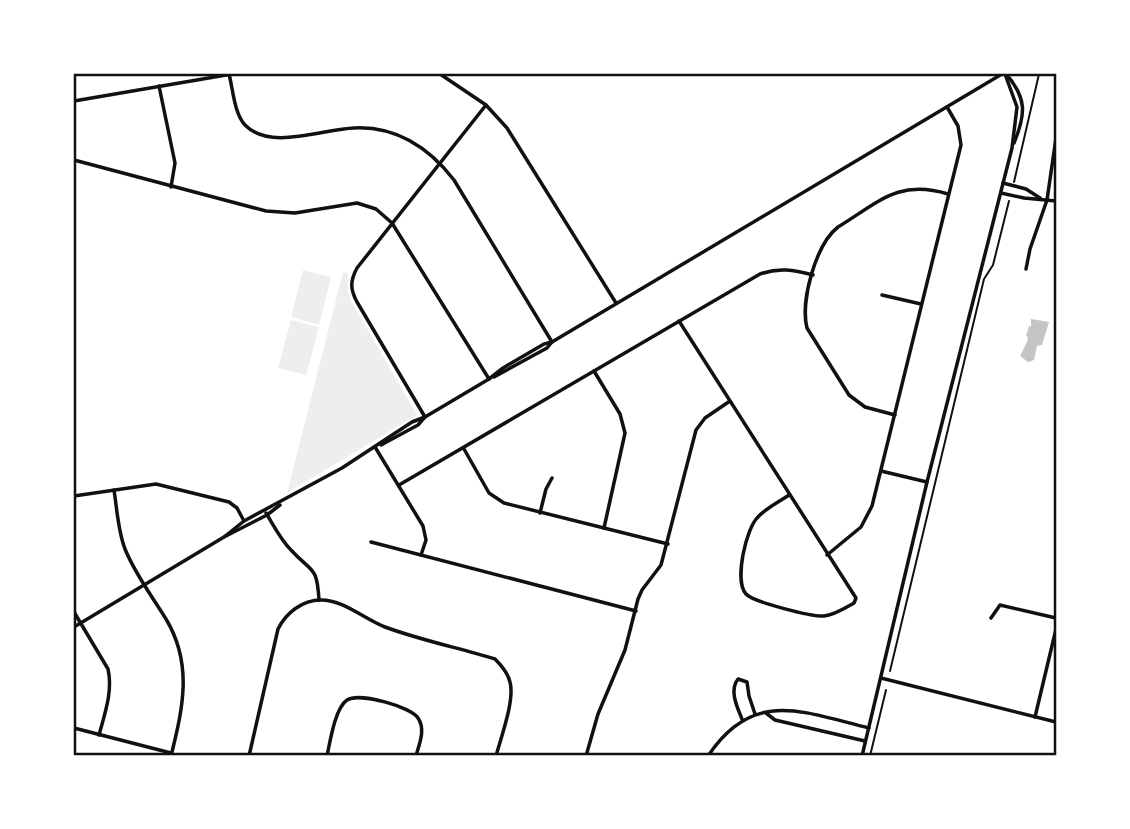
<svg xmlns="http://www.w3.org/2000/svg" width="1130" height="829" font-family="'PT Serif',serif">
	<style>
		.green { fill: #eee }
		.building { fill: #c4c4c4 }
		.lines { fill: none; stroke-linecap: round; stroke-linejoin: round }
		.path { stroke: #111; stroke-width: 2 }
		.minor { stroke: #111; stroke-width: 3.5 }
		.tertiary { stroke: #111; stroke-width: 3.5 }
		.neatline { fill: none; stroke: #111; stroke-width: 2.5 }
	</style>
	<rect width="100%" height="100%" fill="#fff"/>
	<g class="green">
		<polygon points="303,270 331,277 319,325 291,317"/>
		<polygon points="343,272 348,273 348,292 351,301 417,415 287,493"/>
		<polygon points="291,320 319,327 306,375 278,368"/>
	</g>
	<polygon class="building" points="1031,319 1049,322 1042,345 1037,346 1034,360 1028,362 1020,356 1027,342 1028,337 1026,336 1029,326 1031,327"/>
	<g class="lines">
		<g class="path">
			<polyline points="1014,182 1039,74"/>
			<polyline points="890,671 984,279 993,265 1009,201"/>
			<polyline points="870,756 886,690"/>
		</g>
		<g class="minor">
			<path d="M229,74C233,89 234,113 245,125C270,151 323,129 354,128C396,126 429,148 454,180L552,342"/>
			<polyline points="440,74 486,105 507,128 616,303"/>
			<polyline points="159,86 175,163 171,187"/>
			<polyline points="74,101 232,74"/>
			<polyline points="74,160 266,211 295,213 357,203 376,209 392,223 489,379"/>
			<polyline points="1003,183 1026,189 1040,198"/>
			<polyline points="1001,193 1024,198 1056,201"/>
			<polyline points="1026,269 1030,249 1047,200 1056,138"/>
			<polyline points="882,295 921,304"/>
			<path d="M679,321L856,598L854,603C845,608 835,615 824,616C812,617 753,602 746,594C734,581 746,528 758,517C766,508 779,502 789,495"/>
			<polyline points="594,371 620,414 625,433 604,528"/>
			<path d="M895,415L865,407L849,395L807,328C800,301 816,244 838,227C879,202 898,179 948,194"/>
			<path d="M425,417L357,302C350,289 350,281 357,268L486,105"/>
			<polyline points="375,447 423,526 426,540 421,555"/>
			<polyline points="464,449 489,493 504,503 668,544"/>
			<polyline points="881,471 927,482"/>
			<path d="M399,485L760,274C779,267 794,270 813,275"/>
			<path d="M114,490C117,509 118,531 125,549C135,574 152,596 166,619C193,664 183,708 171,756"/>
			<path d="M266,513C274,526 281,540 291,550C312,573 317,565 319,600"/>
			<polyline points="540,513 546,489 552,478"/>
			<polyline points="371,542 636,611"/>
			<polyline points="827,555 861,527 872,506 961,145 958,126 947,107"/>
			<path d="M74,612L108,669C113,691 105,713 99,735"/>
			<polyline points="991,618 1000,605 1056,618"/>
			<polyline points="766,713 775,720 865,741"/>
			<polyline points="1035,717 1056,629"/>
			<path d="M742,719C737,707 729,690 738,679L747,682L749,696L755,714"/>
			<polyline points="74,728 171,753"/>
			<path d="M249,756L278,629C286,613 302,600 321,600C344,600 364,619 385,627C420,640 459,648 495,659C501,665 508,673 510,682C515,700 501,737 496,756"/>
			<path d="M327,756C330,742 335,708 347,700C360,692 411,707 418,718C426,730 419,744 416,756"/>
			<polyline points="586,756 598,714 625,650 638,599 642,590 661,565 696,430 705,418 730,401"/>
			<path d="M708,756C753,688 803,712 869,728"/>
		</g>
		<g class="tertiary">
			<path d="M1006,74C1027,98 1026,114 1014,143"/>
			<polyline points="494,377 547,348 552,342"/>
			<polyline points="381,445 418,425 424,418"/>
			<polyline points="74,496 156,484 229,502 237,508 244,521"/>
			<polyline points="224,537 244,521 342,468 412,422 425,417 489,379 503,368 544,344 552,342 1002,74"/>
			<polyline points="74,627 224,537 267,515 280,505"/>
			<polyline points="881,678 1056,722"/>
			<polyline points="862,756 927,482 1012,148 1017,107 1005,74"/>
		</g>
	</g>
	<rect width="1130" height="829" fill="none" stroke="#ffffff" stroke-width="150"/>
	<rect x="75" y="75" width="980" height="679" class="neatline"/>
</svg>
